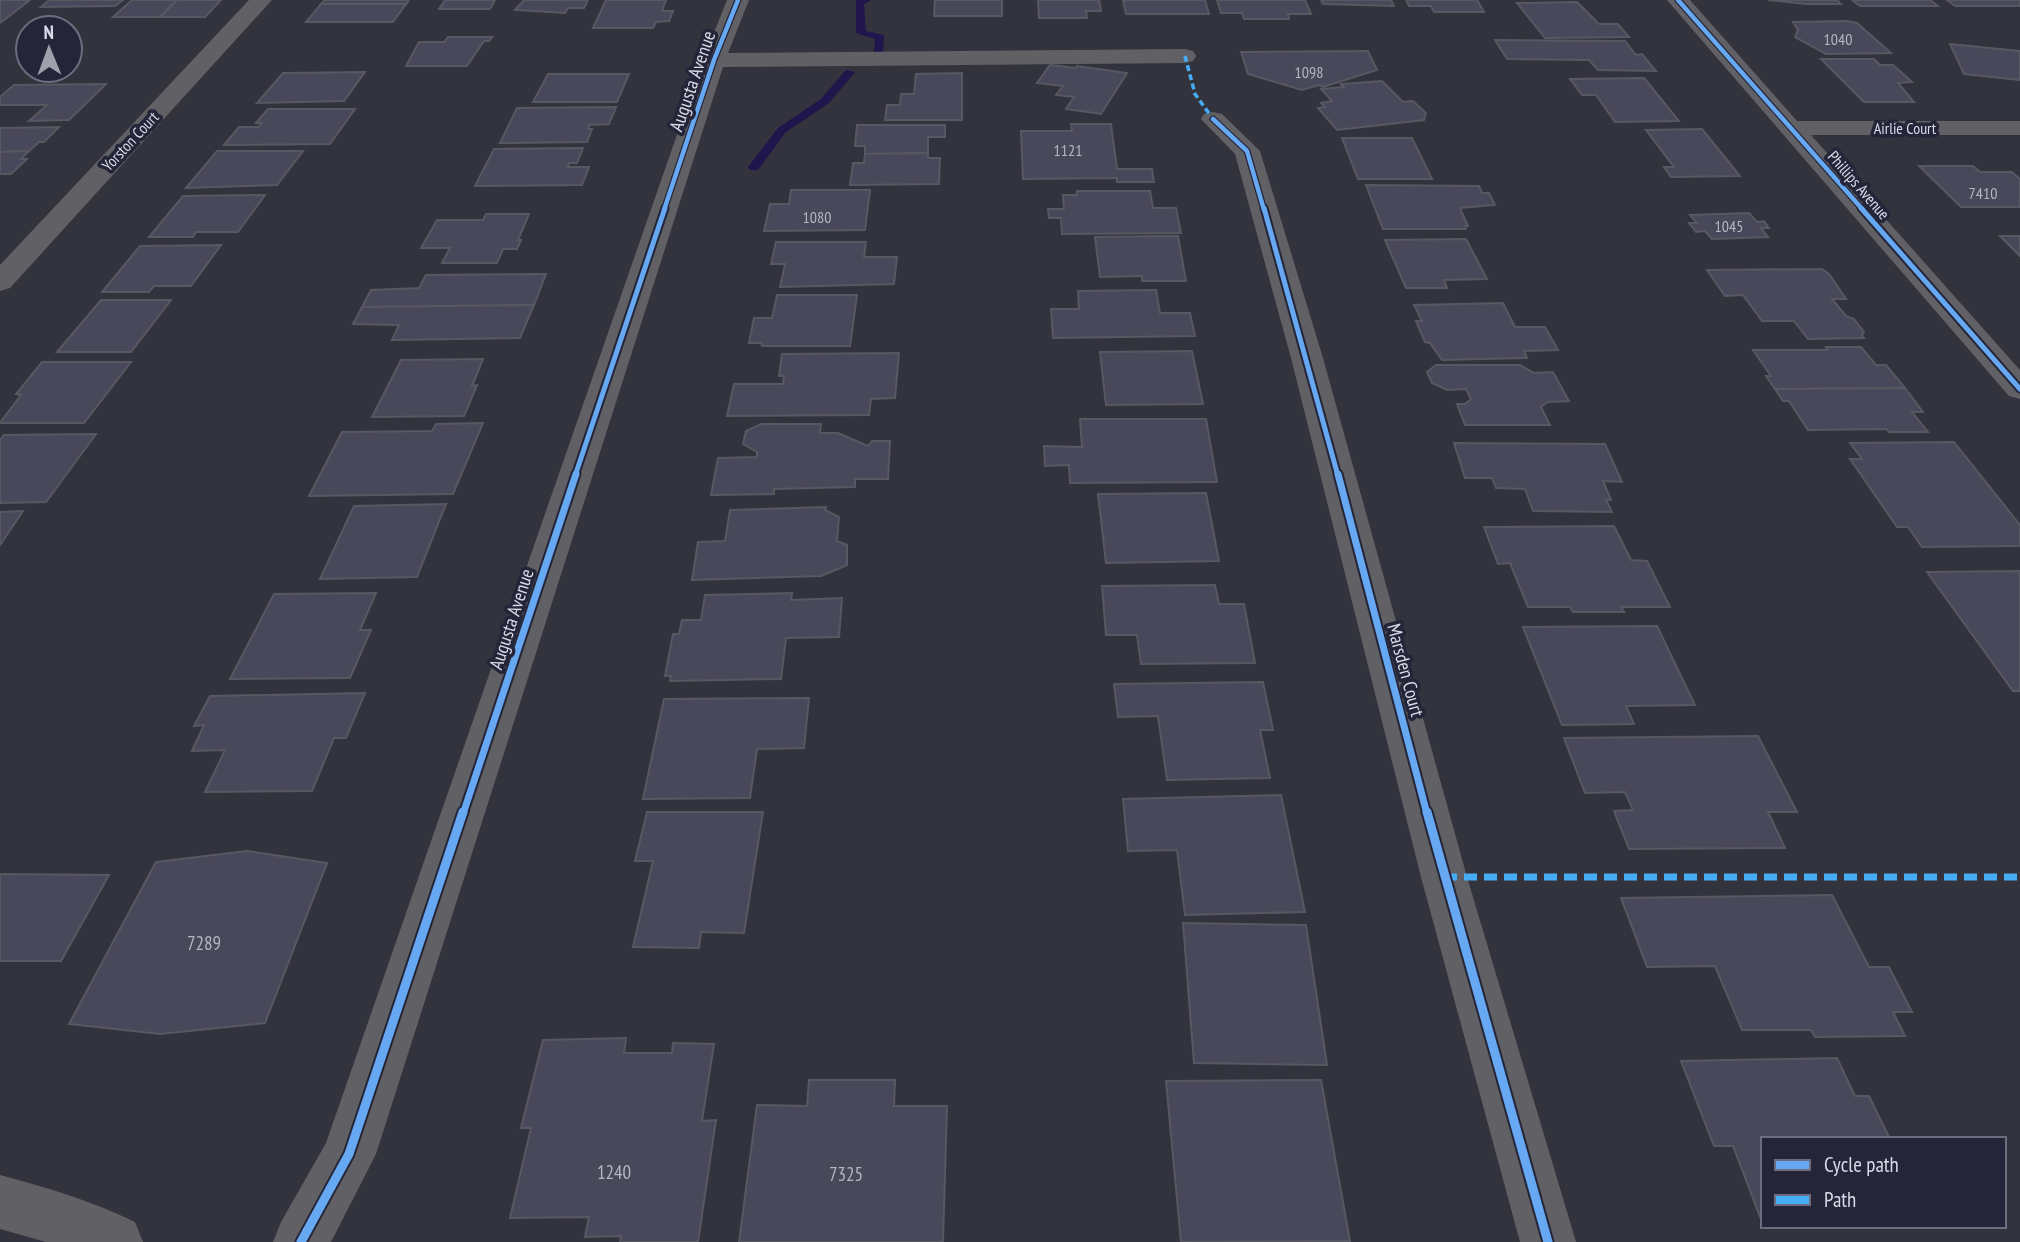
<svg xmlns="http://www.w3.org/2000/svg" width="2020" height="1242" font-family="'PT Sans Narrow',sans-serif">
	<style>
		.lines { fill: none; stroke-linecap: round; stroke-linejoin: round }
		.stream { fill: #20154d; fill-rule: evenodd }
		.building { fill: #49485a; stroke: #585862; stroke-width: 2 }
		.minor { fill: #616165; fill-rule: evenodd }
		.quiet-far1 { stroke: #46acf6; stroke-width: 3.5; stroke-dasharray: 6 3.5; stroke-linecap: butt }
		.quiet { stroke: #46acf6; stroke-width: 7; stroke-dasharray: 13 7; stroke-linecap: butt }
		.cycleway-far3-casing { stroke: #252539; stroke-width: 7 }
		.cycleway-far2-casing { stroke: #252539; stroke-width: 9 }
		.cycleway-far1-casing { stroke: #252539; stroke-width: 11 }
		.cycleway-casing { stroke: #252539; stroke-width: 13 }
		.cycleway-far3 { stroke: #66a8f1; stroke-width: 4.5 }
		.cycleway-far2 { stroke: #66a8f1; stroke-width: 5 }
		.cycleway-far1 { stroke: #66a8f1; stroke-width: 7 }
		.cycleway { stroke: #66a8f1; stroke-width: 9 }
		.labels { text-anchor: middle; stroke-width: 7; stroke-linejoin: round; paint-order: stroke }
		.number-label { font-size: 16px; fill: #b5b6c4 }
		.far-street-label { font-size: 16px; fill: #d9dae8; stroke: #252539 }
		.street-label { font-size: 19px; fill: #d9dae8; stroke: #252539 }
		.near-number-label { font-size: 19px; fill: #b5b6c4 }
	</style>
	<rect width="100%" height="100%" fill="#33333e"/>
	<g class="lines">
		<g class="stream">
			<polygon points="856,0 871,0 864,4 866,31 884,35 883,54 874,52 875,39 856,33"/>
			<polygon points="846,70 855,72 829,103 786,132 758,170 750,170 748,167 778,128 821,99"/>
		</g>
	</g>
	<g class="building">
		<polygon points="0,0 30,0 0,23"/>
		<polygon points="49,0 123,0 115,6 41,7"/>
		<polygon points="132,0 177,0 160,17 113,17"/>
		<polygon points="177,0 221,0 205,17 160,17"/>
		<polygon points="325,0 409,0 406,4 321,4"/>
		<polygon points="445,0 495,0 490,9 439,9"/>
		<polygon points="524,0 588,0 584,8 568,8 565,13 515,10"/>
		<polygon points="606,0 666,0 662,11 673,11 669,21 656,22 653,28 593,28"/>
		<polygon points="935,0 1002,0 1002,16 934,16"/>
		<polygon points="1038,0 1099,0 1101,11 1086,11 1087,18 1039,18"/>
		<polygon points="1123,0 1205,0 1209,14 1126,14"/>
		<polygon points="1217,0 1305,0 1311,14 1288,14 1289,19 1244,19 1242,13 1221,13"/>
		<polygon points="1321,0 1391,0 1394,6 1323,4"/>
		<polygon points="1406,0 1477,0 1484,12 1434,12 1431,6 1409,6"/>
		<polygon points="1768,0 1837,0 1841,4 1806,4"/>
		<polygon points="1852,0 1930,0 1938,6 1860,6"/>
		<polygon points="1947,0 2020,0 2020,6 1955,6"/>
		<polygon points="1577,2 1599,24 1618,24 1629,37 1545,38 1517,3"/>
		<polygon points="321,4 406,4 393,22 306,22"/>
		<polygon points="1847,21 1857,23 1891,53 1826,54 1795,37 1798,30 1793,22"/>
		<polygon points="448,37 492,37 489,41 484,41 467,66 406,66 419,42 444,42"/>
		<polygon points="1495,40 1625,41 1636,55 1642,54 1656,71 1598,70 1589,60 1507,59"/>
		<polygon points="1950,44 2020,51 2020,80 1964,74"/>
		<polygon points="1368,51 1377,70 1323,87 1319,85 1302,90 1248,74 1241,52"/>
		<polygon points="1821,59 1874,59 1880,65 1893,65 1912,82 1898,83 1914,102 1864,102"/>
		<polygon points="1050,65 1076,68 1077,66 1127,73 1101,114 1066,109 1074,97 1056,95 1063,86 1037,83"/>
		<polygon points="365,72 344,101 257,103 283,73"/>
		<polygon points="962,73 962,120 885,120 887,105 900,105 901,94 914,94 916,74"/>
		<polygon points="548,74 629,74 617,102 533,102"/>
		<polygon points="1644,78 1679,121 1615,122 1596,95 1582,95 1570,79"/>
		<polygon points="1382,81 1403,102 1413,101 1426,113 1424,120 1337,130 1318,108 1325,107 1321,103 1332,101 1321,89 1344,87 1341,84"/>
		<polygon points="106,84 69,120 29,121 47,105 0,105 0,97 14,85"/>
		<polygon points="616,107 609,124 589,125 588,129 592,129 587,142 500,143 517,108"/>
		<polygon points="268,109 355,109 330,144 224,145 239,127 258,127 262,123 256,123"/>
		<polygon points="1071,124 1111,124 1117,169 1152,169 1154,182 1117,182 1117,178 1023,179 1021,131 1072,131"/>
		<polygon points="857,125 945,125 945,137 928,137 928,153 865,154 865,146 855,146"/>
		<polygon points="59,127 44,142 39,142 29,151 0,152 0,128"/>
		<polygon points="1702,129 1740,176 1671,177 1664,167 1674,167 1646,130"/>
		<polygon points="1342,138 1412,138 1432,179 1358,179"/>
		<polygon points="583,148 577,163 569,163 568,167 589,167 582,185 475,186 494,149"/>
		<polygon points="29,151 21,159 27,159 11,174 0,174 0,152"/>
		<polygon points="217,151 303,151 277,185 186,188"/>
		<polygon points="928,153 928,158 940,158 939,184 850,185 853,163 864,163 865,154"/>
		<polygon points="1919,166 1973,166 1980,172 2012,172 2020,179 2020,207 1961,207"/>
		<polygon points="1366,185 1479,186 1482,193 1489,193 1495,205 1460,208 1468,226 1465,226 1466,229 1383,229"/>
		<polygon points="791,190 870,190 865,230 764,231 770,204 789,204"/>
		<polygon points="1077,191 1150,191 1153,208 1176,208 1181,233 1062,234 1061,218 1049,218 1048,209 1064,209 1063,195 1077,195"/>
		<polygon points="265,195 238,232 196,232 193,237 149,237 183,196"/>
		<polygon points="1749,213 1757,222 1764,221 1769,228 1761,228 1768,237 1712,239 1705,231 1696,232 1689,223 1697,223 1690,215"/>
		<polygon points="486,214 529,214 518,240 521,240 517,249 503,249 497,263 442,263 450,248 421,248 437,220 483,220"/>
		<polygon points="1178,236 1186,281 1142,281 1142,276 1100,277 1095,237"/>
		<polygon points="2000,236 2020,236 2020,256"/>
		<polygon points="1466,239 1487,279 1444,280 1447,288 1406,288 1385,240"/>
		<polygon points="776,242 866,242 864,257 897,257 894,284 780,287 785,264 771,264"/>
		<polygon points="221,245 191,286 154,286 149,292 102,292 140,246"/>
		<polygon points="1822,269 1829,274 1846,299 1832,299 1846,316 1854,319 1864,332 1862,335 1864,338 1808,339 1794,321 1762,321 1743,295 1725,296 1707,270"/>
		<polygon points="546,274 534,305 362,307 371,290 419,288 426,275"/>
		<polygon points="1156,290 1160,313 1190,313 1195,336 1053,338 1051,309 1079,309 1078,291"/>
		<polygon points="777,295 857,295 850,346 762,346 761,343 749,343 754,318 772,318"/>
		<polygon points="101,300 171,300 131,352 57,352"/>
		<polygon points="1503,303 1515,327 1545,327 1558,350 1524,351 1527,358 1442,360 1430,343 1425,342 1416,321 1422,321 1414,305"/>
		<polygon points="534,305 520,338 392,340 399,325 353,324 362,307"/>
		<polygon points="1826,347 1861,347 1876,365 1886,365 1905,388 1775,389 1766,376 1771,376 1753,350 1827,350"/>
		<polygon points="1192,351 1203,404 1106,405 1100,352"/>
		<polygon points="899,353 895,398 871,399 869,415 727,416 734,384 783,384 784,376 779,376 782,354"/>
		<polygon points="483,359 472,386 477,385 464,416 372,417 401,360"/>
		<polygon points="42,362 131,362 84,423 0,423 21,395 16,394"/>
		<polygon points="1436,365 1520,365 1534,373 1553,372 1569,401 1548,402 1541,407 1550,425 1465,425 1457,404 1465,404 1471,399 1466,389 1447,390 1432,383 1427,372"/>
		<polygon points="1905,388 1923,412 1912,412 1928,432 1889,432 1886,429 1808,430 1789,401 1783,401 1775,389"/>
		<polygon points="1080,419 1206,419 1217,482 1070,483 1069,465 1045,466 1044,446 1082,447"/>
		<polygon points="483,423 453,494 309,496 342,432 432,431 436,424"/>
		<polygon points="761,424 821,424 820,433 838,433 868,446 872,441 890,441 888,479 855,479 855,487 774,489 774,494 711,495 718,458 757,457 757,452 743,444 746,431"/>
		<polygon points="96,434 46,502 0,503 0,440 4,435"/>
		<polygon points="1954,442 2020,525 2020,546 1922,547 1908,527 1897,527 1850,459 1862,459 1850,443"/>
		<polygon points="1454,443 1605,444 1622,482 1603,481 1611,500 1606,500 1612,512 1533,511 1525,489 1496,488 1492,478 1465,478"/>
		<polygon points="1206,493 1219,561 1106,563 1098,494"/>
		<polygon points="446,504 417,577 320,579 354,506"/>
		<polygon points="826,507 825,510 839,517 837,541 847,545 847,565 821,576 692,580 698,542 725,541 730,510"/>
		<polygon points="23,511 0,545 0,512"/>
		<polygon points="1614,526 1631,560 1647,561 1670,607 1621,607 1624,612 1573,612 1570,607 1528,607 1510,563 1498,564 1484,527"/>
		<polygon points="2020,571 2020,691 2013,691 1927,572"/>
		<polygon points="1215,585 1219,604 1244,604 1255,663 1141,664 1137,635 1106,635 1102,586"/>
		<polygon points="376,593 360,630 371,630 350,678 230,679 274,594"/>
		<polygon points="792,593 791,600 842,598 839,637 786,638 781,679 670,681 671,676 665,676 673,634 679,634 682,620 701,620 705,595"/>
		<polygon points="1657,626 1695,705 1626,706 1634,724 1562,725 1523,627"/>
		<polygon points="1263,682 1273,730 1260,730 1270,778 1167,780 1158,716 1118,717 1114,684"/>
		<polygon points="365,693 346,738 334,738 312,791 205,792 225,750 192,751 204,725 194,726 210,696"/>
		<polygon points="809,698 804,748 757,749 750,798 643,799 664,699"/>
		<polygon points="1758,736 1797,812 1768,812 1785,848 1629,849 1614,811 1633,810 1625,792 1585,793 1564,738"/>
		<polygon points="1281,795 1305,912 1185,915 1177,850 1128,851 1123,799"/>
		<polygon points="647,812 763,812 744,933 701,932 699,948 633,947 653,861 635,861"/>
		<polygon points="247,851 327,863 265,1023 160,1034 69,1024 156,862"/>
		<polygon points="0,874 109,875 61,961 0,961"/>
		<polygon points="1832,895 1869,967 1889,967 1912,1012 1893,1012 1905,1036 1815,1037 1811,1030 1742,1030 1715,966 1647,967 1621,898"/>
		<polygon points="1183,923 1306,925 1327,1065 1194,1063"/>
		<polygon points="626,1038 624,1053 672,1053 673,1043 714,1044 702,1121 716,1120 698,1242 620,1242 621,1236 585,1237 589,1217 510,1218 531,1128 521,1128 543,1040"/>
		<polygon points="1837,1058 1855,1096 1869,1096 1890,1139 1763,1139 1762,1222 1733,1146 1714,1146 1681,1061"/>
		<polygon points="809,1080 895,1080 894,1106 947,1106 943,1242 739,1242 757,1105 807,1106"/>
		<polygon points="1321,1080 1350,1241 1181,1242 1166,1081"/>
	</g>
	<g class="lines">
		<g class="minor">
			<polygon points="249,0 272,0 10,288 0,291 0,265"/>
			<polygon points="727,0 749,0 728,53 1185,49 1193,51 1196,56 1193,61 1185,63 723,67 376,1154 331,1242 273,1242 281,1222 326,1143 703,60"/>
			<polygon points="1667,0 1690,0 1797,121 2020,121 2020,135 1811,135 2020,370 2020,399 2009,396"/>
			<polygon points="1213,112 1222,114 1260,151 1323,358 1467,877 1576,1242 1520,1242 1421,877 1291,358 1235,154 1201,119 1204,114"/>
			<path d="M0,1175C48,1188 90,1200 135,1222L143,1242H46L0,1229Z"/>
		</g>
		<polyline class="quiet-far1" points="1185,56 1195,94 1213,119"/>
		<polyline class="quiet" points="1444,877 2020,877"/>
		<g class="cycleway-far3-casing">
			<g id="cycleway-far3">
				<polyline points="1678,0 1863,210"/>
				<polyline points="1213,119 1247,151 1264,210"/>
				<polyline points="664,210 714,60 738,0"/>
			</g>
		</g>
		<g class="cycleway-far2-casing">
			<g id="cycleway-far2">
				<polyline points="1264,208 1338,476"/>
				<polyline points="1861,208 2020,389"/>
				<polyline points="575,476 665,208"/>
			</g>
		</g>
		<g class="cycleway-far1-casing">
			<g id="cycleway-far1">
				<polyline points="1338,474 1427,814"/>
				<polyline points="463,814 576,474"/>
			</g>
		</g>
		<g class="cycleway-casing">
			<g id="cycleway">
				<polyline points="1427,812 1548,1242"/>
				<polyline points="301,1242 349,1154 463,812"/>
			</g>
		</g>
		<use href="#cycleway-far3" class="cycleway-far3"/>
		<use href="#cycleway-far2" class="cycleway-far2"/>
		<use href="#cycleway-far1" class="cycleway-far1"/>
		<use href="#cycleway" class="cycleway"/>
	</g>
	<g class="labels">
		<g class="number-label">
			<text x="1838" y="45">1040</text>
			<text x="1309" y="78">1098</text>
			<text x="1068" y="156">1121</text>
			<text x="1983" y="199">7410</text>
			<text x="817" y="223">1080</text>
			<text x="1729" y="232">1045</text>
		</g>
		<g class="far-street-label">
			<text x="1905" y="134">Airlie Court</text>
			<text transform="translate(130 141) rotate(-47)" y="6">Yorston Court</text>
			<text transform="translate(1859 185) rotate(49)" y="6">Phillips Avenue</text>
		</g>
		<g class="street-label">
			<text transform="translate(692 81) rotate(-71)" y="7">Augusta Avenue</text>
			<text transform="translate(511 619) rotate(-72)" y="7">Augusta Avenue</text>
			<text transform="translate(1406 670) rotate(75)" y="7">Marsden Court</text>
		</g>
		<g class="near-number-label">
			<text x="204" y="950">7289</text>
			<text x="614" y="1179">1240</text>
			<text x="846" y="1181">7325</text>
		</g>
	</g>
	<rect x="1761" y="1137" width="245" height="91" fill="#252539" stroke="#6d6d7f" stroke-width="2"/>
	<rect x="1775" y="1160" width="35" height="10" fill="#66a8f1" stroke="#6d6d7f" stroke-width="2"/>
	<text x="1824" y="1172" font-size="21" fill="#d9dae8">Cycle path</text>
	<rect x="1775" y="1195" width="35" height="10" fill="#46acf6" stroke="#6d6d7f" stroke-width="2"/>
	<text x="1824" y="1207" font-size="21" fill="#d9dae8">Path</text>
	<g transform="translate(49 49) rotate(359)"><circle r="33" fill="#252539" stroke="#6d6d7f" stroke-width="2"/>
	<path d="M0-5L12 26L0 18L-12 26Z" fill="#9fa0ac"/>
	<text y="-10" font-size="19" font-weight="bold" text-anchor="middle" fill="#d9dae8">N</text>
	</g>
</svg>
